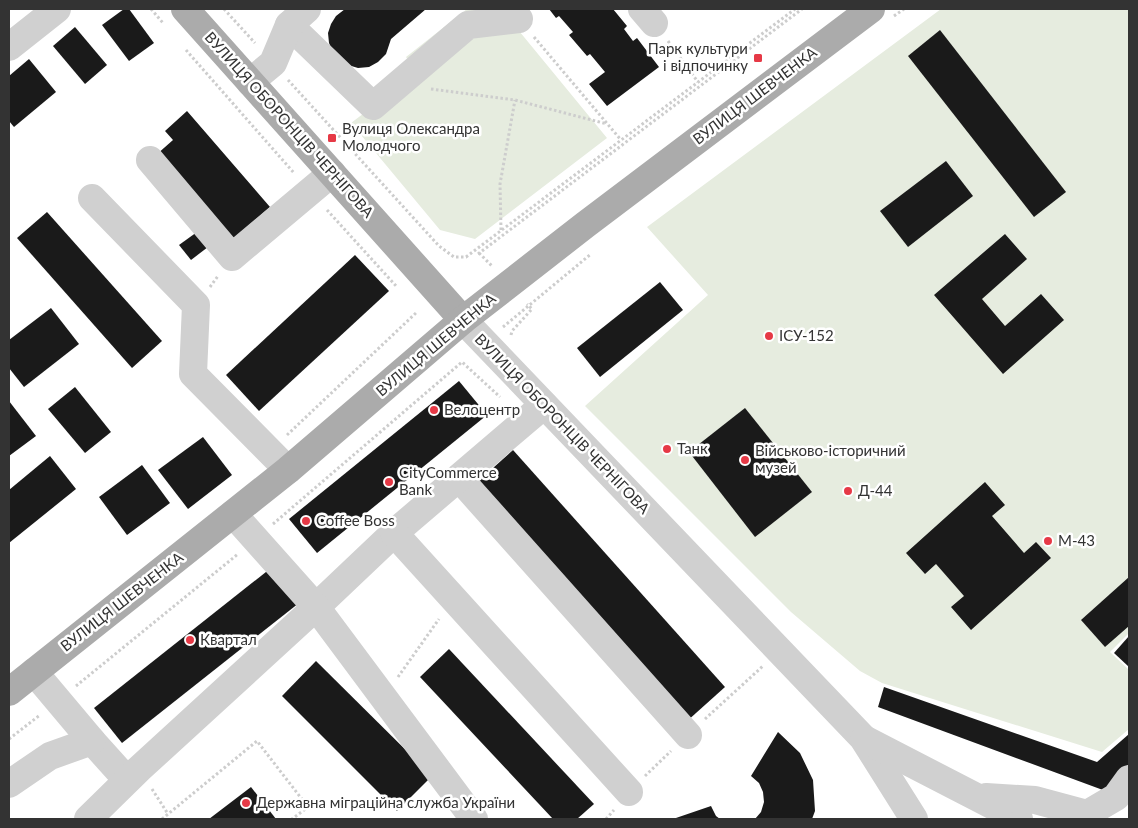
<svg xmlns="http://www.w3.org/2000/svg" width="1138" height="828" font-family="Lato,sans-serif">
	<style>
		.green { fill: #e6ecdf }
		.building { fill: #1a1a1a }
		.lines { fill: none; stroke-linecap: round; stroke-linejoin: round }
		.path { stroke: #cdcdcd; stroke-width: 3; stroke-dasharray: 2.5 2.5; stroke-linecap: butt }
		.minor { stroke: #d0d0d0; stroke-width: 28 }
		.major { stroke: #ababab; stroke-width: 28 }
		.poi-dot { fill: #e63946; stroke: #fff; stroke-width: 2 }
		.labels { text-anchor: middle; stroke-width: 5; stroke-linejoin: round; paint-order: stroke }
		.poi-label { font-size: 15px; fill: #333; stroke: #fff; text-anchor: start }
		.street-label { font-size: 15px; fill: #333; stroke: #fff }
	</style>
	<rect width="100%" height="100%" fill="#fff"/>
	<g class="green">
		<polygon points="467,9 501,9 607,138 475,239 440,230 351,123 417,73 406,57"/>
		<polygon points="941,9 1129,9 1129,633 1110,652 1129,670 1129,729 1102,752 882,683 860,671 791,612 585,406 708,295 647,227"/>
	</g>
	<g class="building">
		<polygon points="124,9 129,9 154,43 129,61 102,25"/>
		<polygon points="345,9 426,9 391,39 386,54 378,62 369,67 358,68 348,65 333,52 329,43 328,33 331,24 336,16"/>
		<polygon points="549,9 613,9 627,26 624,29 633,41 637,38 659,67 607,106 589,84 605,72 590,54 587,56 569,35 573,32 559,16 556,18"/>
		<polygon points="75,27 107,65 85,84 53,46"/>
		<polygon points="940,30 1066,192 1034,217 908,56"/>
		<polygon points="29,59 56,92 14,127 9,121 9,76"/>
		<polygon points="187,111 270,207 231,241 156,155 173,140 165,131"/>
		<polygon points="946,161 973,196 908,247 880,211"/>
		<polygon points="47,212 162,341 132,368 17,238"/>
		<polygon points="197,232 208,247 191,260 179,245"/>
		<polygon points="1005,234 1027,259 982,299 1005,326 1041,294 1064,320 1003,374 934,295"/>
		<polygon points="355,255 389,291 259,411 226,375"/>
		<polygon points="660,282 683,310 600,377 577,348"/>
		<polygon points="51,308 79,344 24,387 9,368 9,340"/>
		<polygon points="459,381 487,415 317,553 289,519"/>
		<polygon points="75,387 111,432 85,453 48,409"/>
		<polygon points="9,401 36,436 9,456"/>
		<polygon points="745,408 812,492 755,537 689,452"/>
		<polygon points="203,437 232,475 188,509 158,470"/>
		<polygon points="513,450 725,687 686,722 474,485"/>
		<polygon points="50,456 76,489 9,543 9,490"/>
		<polygon points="142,465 170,503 127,535 99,497"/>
		<polygon points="985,482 1005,505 992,516 1024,553 1036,542 1051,558 971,630 951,607 964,596 936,564 925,574 906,553"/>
		<polygon points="271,568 299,603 122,743 94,708"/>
		<polygon points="1129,577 1129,626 1105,647 1081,620"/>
		<polygon points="1129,636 1129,667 1114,653"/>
		<polygon points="449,649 594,804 577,819 553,819 420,677"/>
		<polygon points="316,661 432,776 397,811 282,696"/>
		<polygon points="884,687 1097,762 1129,734 1129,764 1120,772 1111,793 878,707"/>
		<polygon points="778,732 800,753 813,780 815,811 812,819 755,819 761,812 764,802 763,792 759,783 751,776"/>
		<polygon points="251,787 276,819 209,819"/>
		<polygon points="711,806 716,816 720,819 673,819"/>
	</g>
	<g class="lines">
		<g class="path">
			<polyline points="151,9 163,23"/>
			<polyline points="224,9 255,43"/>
			<polyline points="894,16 904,9"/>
			<polyline points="534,37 621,140"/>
			<polyline points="668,41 698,82"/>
			<polyline points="186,50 294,173"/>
			<polyline points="288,80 439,246 454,257 466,257 795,9"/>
			<polyline points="431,89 515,100 607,124"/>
			<polyline points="327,210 397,287"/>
			<polyline points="501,230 500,184 515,100"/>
			<polyline points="479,253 492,266"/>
			<polyline points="478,254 802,9"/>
			<polyline points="210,287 218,276"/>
			<polyline points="503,327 591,254"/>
			<polyline points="511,335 512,331 532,309 527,304"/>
			<polyline points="287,435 417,312"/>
			<polyline points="273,524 462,362 500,397"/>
			<polyline points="398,677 439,619"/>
			<polyline points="76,686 238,554"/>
			<polyline points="705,719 763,666"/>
			<polyline points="9,739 40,715"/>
			<polyline points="645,776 671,751"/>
			<polyline points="152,789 168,814"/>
			<polyline points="162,819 257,741 308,807 292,819"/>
			<polyline points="606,819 614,810"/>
		</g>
		<g class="minor">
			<polyline points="642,9 654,23"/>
			<polyline points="289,25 373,106 468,25 519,19"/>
			<polyline points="9,47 57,9"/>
			<polyline points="250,82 273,63 289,25 307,9"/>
			<polyline points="150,160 232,257 332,173"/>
			<polyline points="92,198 196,305 193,374 288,470"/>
			<polyline points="463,320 863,738 914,819"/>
			<polyline points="459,478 688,735"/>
			<polyline points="233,514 316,607 394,533 544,405"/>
			<polyline points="394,533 629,792"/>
			<polyline points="864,739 1019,819"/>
			<polyline points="92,741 127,780"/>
			<polyline points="9,784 50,756 92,741 34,672"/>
			<polyline points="986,797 1035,800 1087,814 1116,797 1129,779"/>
			<polyline points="88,819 139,769 316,607 474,819"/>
		</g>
		<g class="major">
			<polyline points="185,9 463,320"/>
			<polyline points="9,692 288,470 463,320 585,225 871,9"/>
		</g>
	</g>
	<g class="poi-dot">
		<rect x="753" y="53" width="10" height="10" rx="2.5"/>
		<rect x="327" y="133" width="10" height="10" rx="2.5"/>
		<circle cx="769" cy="336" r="5"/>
		<circle cx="434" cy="410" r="5"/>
		<circle cx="667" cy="449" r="5"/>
		<circle cx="745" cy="460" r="5"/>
		<circle cx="389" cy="482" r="5"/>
		<circle cx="848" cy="491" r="5"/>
		<circle cx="306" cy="521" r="5"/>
		<circle cx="1048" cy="541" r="5"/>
		<circle cx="190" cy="640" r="5"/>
		<circle cx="246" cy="803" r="5"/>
	</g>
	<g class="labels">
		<g class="poi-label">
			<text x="748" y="54" text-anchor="end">Парк культури<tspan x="748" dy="17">і відпочинку</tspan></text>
			<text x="342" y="134">Вулиця Олександра<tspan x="342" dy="17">Молодчого</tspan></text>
			<text x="779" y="341">ІСУ-152</text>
			<text x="444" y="415">Велоцентр</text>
			<text x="677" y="454">Танк</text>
			<text x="755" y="456">Військово-історичний<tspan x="755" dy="17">музей</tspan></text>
			<text x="399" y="478">CityCommerce<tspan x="399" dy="17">Bank</tspan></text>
			<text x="858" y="496">Д-44</text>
			<text x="316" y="526">Coffee Boss</text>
			<text x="1058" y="546">М-43</text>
			<text x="200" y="645">Квартал</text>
			<text x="256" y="808">Державна міграційна служба України</text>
		</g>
		<g class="street-label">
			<text transform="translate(755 96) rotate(-37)" y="5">ВУЛИЦЯ ШЕВЧЕНКА</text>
			<text transform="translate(289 125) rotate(48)" y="5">ВУЛИЦЯ ОБОРОНЦІВ ЧЕРНІГОВА</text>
			<text transform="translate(436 345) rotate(-40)" y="5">ВУЛИЦЯ ШЕВЧЕНКА</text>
			<text transform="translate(562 424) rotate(46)" y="5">ВУЛИЦЯ ОБОРОНЦІВ ЧЕРНІГОВА</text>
			<text transform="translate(122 602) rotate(-38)" y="5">ВУЛИЦЯ ШЕВЧЕНКА</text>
		</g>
	</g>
	<rect width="1138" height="828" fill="none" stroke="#333333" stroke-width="20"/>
</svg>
